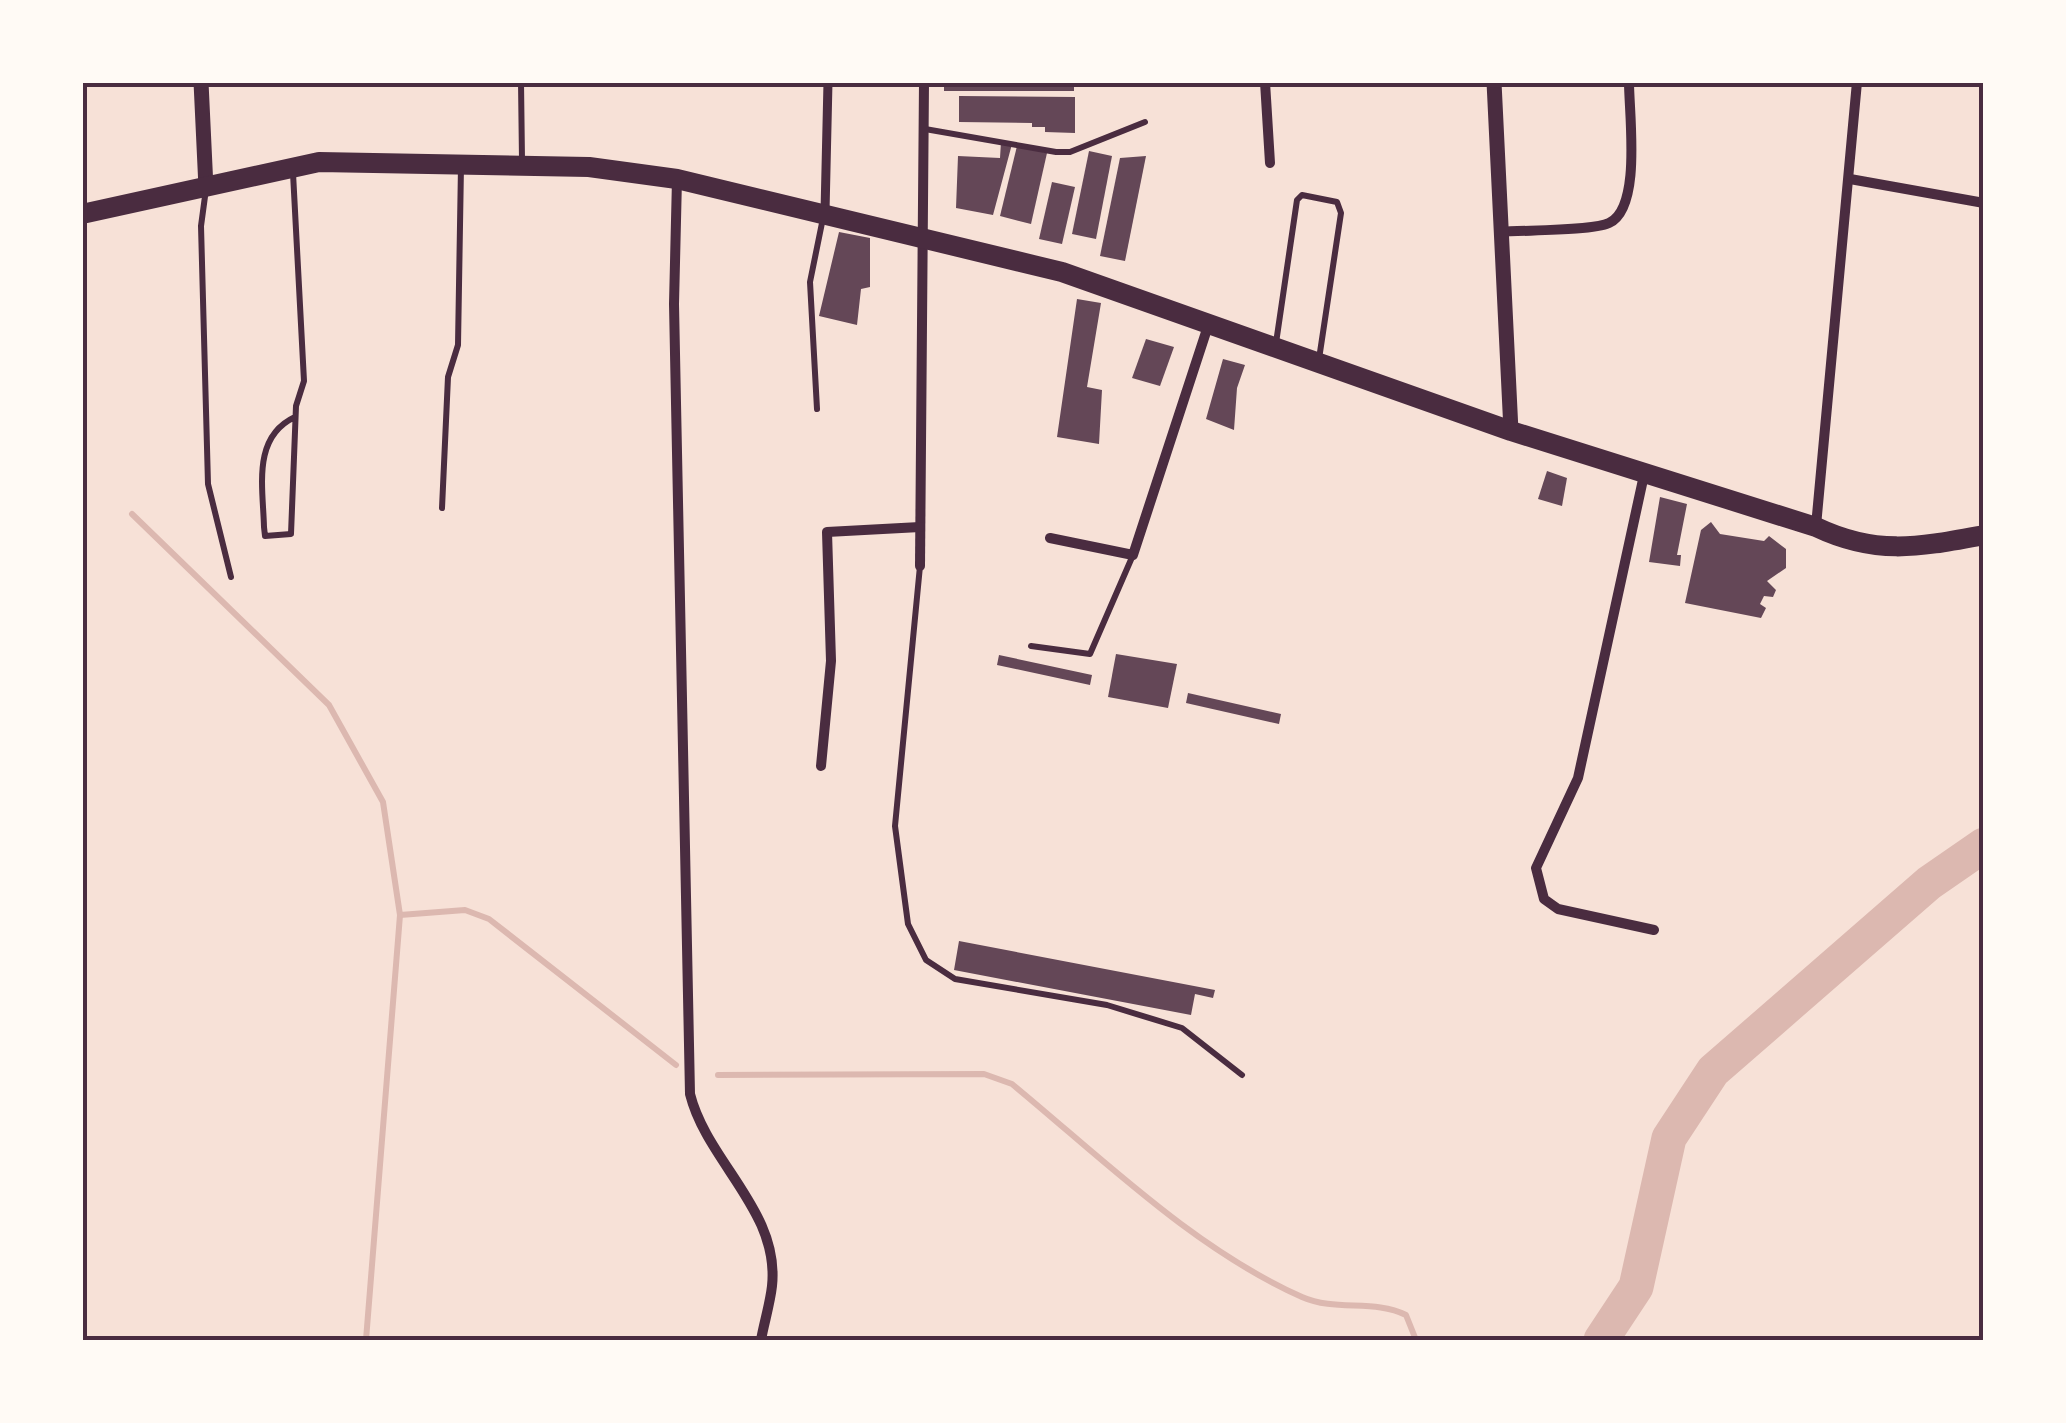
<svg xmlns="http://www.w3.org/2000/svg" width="2066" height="1423" font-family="Merriweather,serif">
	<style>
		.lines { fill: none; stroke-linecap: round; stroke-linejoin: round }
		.stream { stroke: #dcb8b0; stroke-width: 6 }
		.river { stroke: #dcb8b0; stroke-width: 35 }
		.building { fill: #644757 }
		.service { stroke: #4a2c40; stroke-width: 6 }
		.pedestrian { stroke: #4a2c40; stroke-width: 9 }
		.minor { stroke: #4a2c40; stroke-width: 10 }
		.tertiary { stroke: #4a2c40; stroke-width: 15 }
		.primary { stroke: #4a2c40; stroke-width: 20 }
		.neatline { fill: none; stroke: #4a2c40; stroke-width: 4 }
	</style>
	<rect width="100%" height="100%" fill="#f7e1d7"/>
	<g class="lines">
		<g class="stream">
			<polyline points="132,514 329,705 383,802 400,915 366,1340"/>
			<polyline points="400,915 465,910 489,919 676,1065"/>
			<path d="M718,1075L984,1074L1012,1084C1103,1159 1194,1249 1302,1297C1336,1312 1374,1299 1406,1315L1416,1340"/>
		</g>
		<polyline class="river" points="1601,1340 1636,1287 1669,1138 1713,1071 1929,883 1984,845"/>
	</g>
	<g class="building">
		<rect x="944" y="82" width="130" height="9"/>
		<polygon points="959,96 1075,97 1075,133 1045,132 1045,127 1032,127 1032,123 959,122"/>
		<polygon points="1001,142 1012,144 993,215 956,208 958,156 1000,158"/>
		<polygon points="1017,146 1047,153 1031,224 1000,216"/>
		<polygon points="1089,151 1112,156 1096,239 1072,234"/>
		<polygon points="1146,156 1125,261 1100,256 1120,158"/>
		<polygon points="1052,182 1075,187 1062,244 1039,239"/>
		<polygon points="839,232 870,238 870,287 861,289 857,325 819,316"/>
		<polygon points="1077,299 1101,303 1087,387 1102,390 1099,444 1057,437"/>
		<polygon points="1146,339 1174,347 1160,386 1132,378"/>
		<polygon points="1223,359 1245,365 1237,388 1234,430 1206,419"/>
		<polygon points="1547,471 1567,478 1562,506 1538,499"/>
		<polygon points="1660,497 1687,504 1677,555 1681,555 1680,566 1649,562"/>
		<polygon points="1711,522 1720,534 1764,541 1769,536 1786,549 1786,568 1767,581 1776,590 1773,597 1764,596 1760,604 1766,608 1761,618 1685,603 1701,530"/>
		<polygon points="1116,654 1177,664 1168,708 1108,697"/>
		<polygon points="999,655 1092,675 1090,685 997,665"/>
		<polygon points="1188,693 1281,714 1279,724 1186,703"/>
		<polygon points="959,941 1215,990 1213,998 1195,994 1191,1015 954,970"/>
	</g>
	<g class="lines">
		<g class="service">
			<polyline points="521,82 522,160"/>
			<polyline points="925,129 1056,152 1070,152 1145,122"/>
			<path d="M293,173L304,381L296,406L291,534L265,536L264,527C263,487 252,437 295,417"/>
			<polyline points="206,189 201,226 208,484 231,577"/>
			<polyline points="1276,343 1297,200 1302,195 1337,202 1341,213 1319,359"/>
			<polyline points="817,409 810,282 823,218"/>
			<polyline points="442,508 448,377 458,345 461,166"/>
			<polyline points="920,566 895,826 908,924 926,960 955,979 1107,1005 1182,1028 1242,1075"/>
			<polyline points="1031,646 1090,654 1133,555"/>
		</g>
		<polyline class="pedestrian" points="825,212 828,82"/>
		<g class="minor">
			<polyline points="1265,82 1270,163"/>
			<path d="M677,179L674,304L690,1094C707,1162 780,1211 772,1286C770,1304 764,1323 761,1340"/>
			<polyline points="1850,179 1984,203"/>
			<path d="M1501,232C1524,230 1592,231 1609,223C1642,208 1629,115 1629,82"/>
			<polyline points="1644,475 1578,778 1536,868 1544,899 1558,909 1654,930"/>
			<polyline points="1816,526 1857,82"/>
			<polyline points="1050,538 1133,555 1208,326"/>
			<polyline points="920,566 924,82"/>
			<polyline points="821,766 831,661 827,532 920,527"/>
		</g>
		<g class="tertiary">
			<polyline points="201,82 206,188"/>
			<polyline points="1494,82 1511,431"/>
		</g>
		<path class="primary" d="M82,214L319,162L589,167L677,179L1062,272L1511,431L1816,527C1877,556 1919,547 1984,535"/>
	</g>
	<rect width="2066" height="1423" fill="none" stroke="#fffaf5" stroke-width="170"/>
	<rect x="85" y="85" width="1896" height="1253" class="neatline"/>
</svg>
